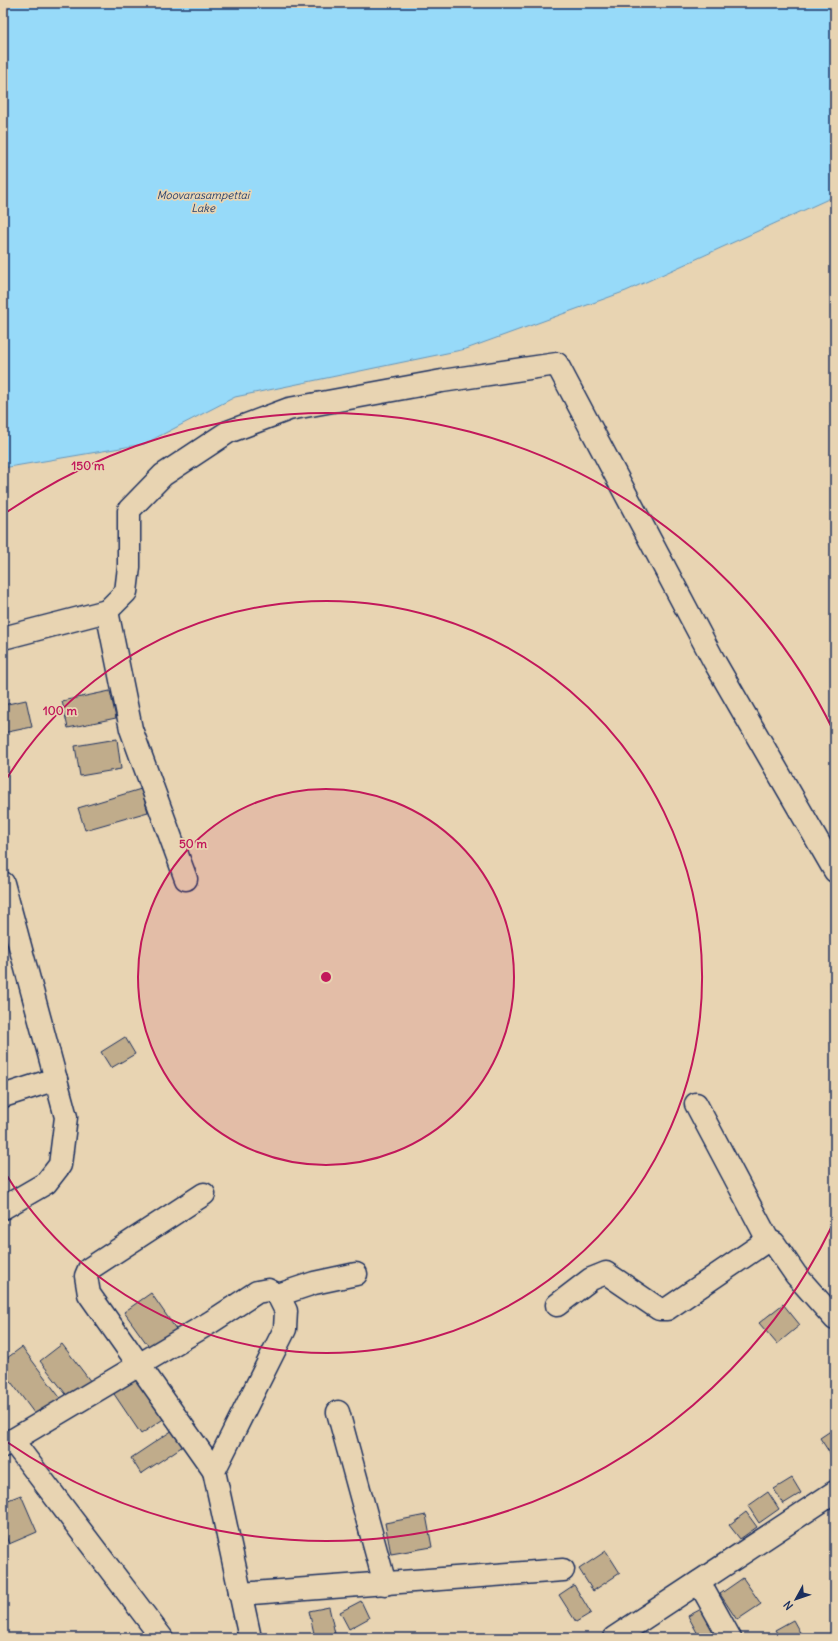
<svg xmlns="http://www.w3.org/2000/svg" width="838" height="1641" font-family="Delius,sans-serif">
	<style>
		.water { fill: #97daf9; stroke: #6596bb }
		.building { fill: #c0ac8b; stroke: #1b2f5e }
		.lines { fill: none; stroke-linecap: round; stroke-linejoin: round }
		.street-casing { stroke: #1b2f5e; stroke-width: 25 }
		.street { stroke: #e8d4b2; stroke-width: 22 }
		.ring { fill: none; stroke: #c2185b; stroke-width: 2 }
		.labels { text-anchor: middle; stroke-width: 3.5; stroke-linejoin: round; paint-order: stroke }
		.water-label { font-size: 11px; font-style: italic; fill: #27406e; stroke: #e8d4b2 }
		.centre { fill: #c2185b; stroke: #e8d4b2; stroke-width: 2 }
		.ring-label { font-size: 12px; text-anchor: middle; font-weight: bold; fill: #c2185b; stroke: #e8d4b2; stroke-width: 3.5; stroke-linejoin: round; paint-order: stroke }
	</style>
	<rect width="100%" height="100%" fill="#e8d4b2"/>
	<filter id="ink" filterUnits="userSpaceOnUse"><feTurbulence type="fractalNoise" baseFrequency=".025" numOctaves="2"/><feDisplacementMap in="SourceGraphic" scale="8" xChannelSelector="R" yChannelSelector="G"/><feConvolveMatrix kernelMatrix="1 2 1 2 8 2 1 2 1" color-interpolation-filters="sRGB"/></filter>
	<g filter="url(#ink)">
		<polygon class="water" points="3,3 835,3 835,196 626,291 466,349 235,397 144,444 3,468"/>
		<g class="building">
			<polygon points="110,691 116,718 68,728 62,701"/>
			<polygon points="26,700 32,727 3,733 3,705"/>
			<polygon points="117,739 121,769 80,776 75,746"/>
			<polygon points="141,789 148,812 85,830 78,808"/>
			<polygon points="125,1037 135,1054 111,1068 101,1052"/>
			<polygon points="151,1293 178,1332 152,1351 124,1312"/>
			<polygon points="783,1304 800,1325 777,1344 759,1323"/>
			<polygon points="62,1344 91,1382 69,1398 40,1361"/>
			<polygon points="22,1347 64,1403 40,1421 3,1371 3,1361"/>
			<polygon points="140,1373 168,1416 141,1434 112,1391"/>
			<polygon points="179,1426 189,1442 141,1474 131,1458"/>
			<polygon points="835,1428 835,1461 820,1438"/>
			<polygon points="792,1478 801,1493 783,1504 774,1489"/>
			<polygon points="768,1492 779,1509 759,1523 748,1506"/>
			<polygon points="21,1495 37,1532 9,1544 3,1529 3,1502"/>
			<polygon points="746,1512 757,1527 740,1539 729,1525"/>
			<polygon points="426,1515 432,1547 391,1554 385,1523"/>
			<polygon points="606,1551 620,1573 593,1591 579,1569"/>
			<polygon points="743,1578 761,1604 737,1620 720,1594"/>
			<polygon points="574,1585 591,1613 576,1622 559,1595"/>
			<polygon points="361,1601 369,1618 349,1629 340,1612"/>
			<polygon points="329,1607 336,1638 315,1638 309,1611"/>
			<polygon points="705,1607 722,1638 700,1638 688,1616"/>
			<polygon points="793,1620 803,1638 780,1638 775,1630"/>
		</g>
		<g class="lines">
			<g class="street-casing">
				<g id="street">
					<polyline points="107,611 126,592 129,567 129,510 163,475 228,432 289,409 442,381 557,364 714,661 835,871"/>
					<polyline points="3,638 107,611 131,729 186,879"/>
					<polyline points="3,883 66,1117 60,1165 46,1183 3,1208"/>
					<polyline points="3,1096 56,1079"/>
					<polyline points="696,1104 768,1240"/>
					<polyline points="204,1194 89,1269 86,1276 89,1294 214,1471"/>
					<polyline points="278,1295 314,1283 356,1274"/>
					<polyline points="557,1305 591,1279 606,1273 659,1309 667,1309 768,1240 774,1243 796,1275 835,1319"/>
					<polyline points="338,1412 385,1584"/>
					<polyline points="12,1440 162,1638"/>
					<polyline points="3,1446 211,1322 257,1292 268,1290 278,1295 286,1311 285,1329 214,1471 250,1638"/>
					<polyline points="699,1582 730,1638"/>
					<polyline points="240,1594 563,1570"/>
					<polyline points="614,1638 835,1492"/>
				</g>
			</g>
			<use href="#street" class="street"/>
		</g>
	</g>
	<circle cx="326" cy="977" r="188" fill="#c2185b" fill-opacity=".12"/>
	<g class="ring">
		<circle cx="326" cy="977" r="188"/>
		<path d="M4 783A376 376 0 1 1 4 1171"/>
		<path d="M833 1224A564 564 0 0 1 7 1442M7 512A564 564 0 0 1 833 730"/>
	</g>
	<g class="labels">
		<g class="water-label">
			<text x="203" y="199">Moovarasampettai<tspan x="203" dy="13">Lake</tspan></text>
		</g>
	</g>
	<circle cx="326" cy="977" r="6" class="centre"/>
	<g class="ring-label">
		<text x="88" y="470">150 m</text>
		<text x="60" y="715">100 m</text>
		<text x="193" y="848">50 m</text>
	</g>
	<rect width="838" height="1641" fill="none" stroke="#e8d4b2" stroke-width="16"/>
	<rect x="8" y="8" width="822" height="1625" fill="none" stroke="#1b2f5e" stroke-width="1.5" filter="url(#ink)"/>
	<g transform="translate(796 1599) rotate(230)" stroke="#e8d4b2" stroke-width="3" paint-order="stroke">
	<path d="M0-3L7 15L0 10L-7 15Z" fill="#1b2f5e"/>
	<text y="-6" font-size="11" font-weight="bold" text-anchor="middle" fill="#1b2f5e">N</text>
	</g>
</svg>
